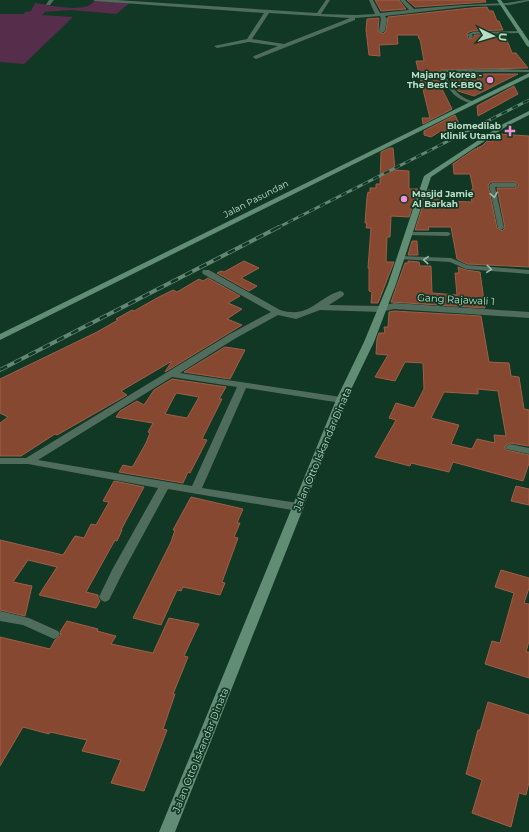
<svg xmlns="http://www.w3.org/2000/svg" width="529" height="832" font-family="Montserrat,sans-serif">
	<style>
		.green { fill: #562d4a }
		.building { fill: #874832; stroke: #9f5e47; fill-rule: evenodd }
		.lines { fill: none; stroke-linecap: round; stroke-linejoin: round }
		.lane { fill: #506c5c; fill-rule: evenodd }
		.street { fill: #506c5c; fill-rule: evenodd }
		.secondary { fill: #608d74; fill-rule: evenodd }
		.rail-far2-casing { stroke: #628773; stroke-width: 2.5 }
		.rail-far1-casing { stroke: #628773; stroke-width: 3 }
		.rail-casing { stroke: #628773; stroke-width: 4 }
		.rail-far2 { stroke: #113825; stroke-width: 1.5; stroke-dasharray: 5; stroke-linecap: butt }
		.rail-far1 { stroke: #113825; stroke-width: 2; stroke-dasharray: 6; stroke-linecap: butt }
		.rail { stroke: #113825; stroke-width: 2.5; stroke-dasharray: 8; stroke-linecap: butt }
		.oneway { stroke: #9abba8 }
		.poi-dot { fill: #f391d5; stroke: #113825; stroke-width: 1.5 }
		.labels { text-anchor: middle; stroke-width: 3.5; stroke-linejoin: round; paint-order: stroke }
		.far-poi-label { font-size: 9px; font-weight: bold; fill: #baddc8; stroke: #113825; text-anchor: end }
		.far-street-label { font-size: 9px; fill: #baddc8; stroke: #113825 }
		.street-label { font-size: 10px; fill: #baddc8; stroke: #113825 }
	</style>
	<rect width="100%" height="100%" fill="#113825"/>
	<path class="green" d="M94,1L131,2L116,14L70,10L45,12L42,15L73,17L24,64L0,62V14H24L25,12L31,11L35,3C49,5 87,14 94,1Z"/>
	<g class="building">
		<polygon points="375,0 399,0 406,9 381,11"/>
		<polygon points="407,0 485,0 486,2 415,7"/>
		<polygon points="487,7 489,11 493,11 497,21 499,21 503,30 472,31 467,33 468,39 474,38 474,35 505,35 512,53 516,53 528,68 441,70 440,76 446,87 440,85 452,109 423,124 422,118 430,118 416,61 424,61 420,39 419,39 418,35 397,35 398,44 379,45 380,56 369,55 366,30 367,19 379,18 378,31 383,34 386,31 388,17 471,8"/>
		<polygon points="447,74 518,74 474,96 458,91"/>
		<polygon points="514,86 518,94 478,116 477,106"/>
		<polygon points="455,115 460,126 446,134 439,132 431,137 424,135 424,131"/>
		<path d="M498,134L529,136V267L467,264L457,259L451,227H428L429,230H415L428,190L441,191L442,201L472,202L470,192L473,188L470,174H454L453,164L475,149H478L477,148L482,146L487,141L493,142L492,138L498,136ZM491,182H515L519,185L515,188H497L505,228L502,231L497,228L488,185Z"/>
		<polygon points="390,148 393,148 395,170 409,171 409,189 418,189 409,217 391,216 390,237 387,237 386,262 394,262 378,303 371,303 372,292 369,291 369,268 368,268 371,228 366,228 367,223 365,223 367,197 368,192 370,193 370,188 376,188 376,184 380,184 381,152"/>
		<polygon points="412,241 417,241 418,255 408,255"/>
		<polygon points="244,261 259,268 241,278 257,286 249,291 217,273 221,271 224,272"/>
		<polygon points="408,261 419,262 420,266 431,266 432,293 457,295 455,273 459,273 458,267 466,270 480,272 485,308 391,302 405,263 408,263"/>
		<polygon points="208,278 240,296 228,303 242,309 227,319 242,325 165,372 172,361 121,391 127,395 57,435 55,434 21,456 0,456 0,423 8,417 0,413 0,379 97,332 118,320 116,319 132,310 134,311 157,298 173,290 177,292 199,279 203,281"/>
		<path d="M394,311L481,316L489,362L509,363L511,376L519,377L524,409L529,410V446L510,443L504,447L506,450L529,455V463L523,481L453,462L449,472L411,463L410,466L375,457L396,420L389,418L396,403L414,408L424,389L423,363L405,362L395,381L375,377L388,355L376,354L377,339L379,333H385L384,327H388L389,312ZM478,389L498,391L506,436L494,435L495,443L477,439L472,449L451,444L459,425L431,418L444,392L478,394Z"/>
		<polygon points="225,347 245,350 230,379 184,372"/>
		<path d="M172,379L226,387L219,399H222L202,439L207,440L190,473L188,472L183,483L119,472L123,465L132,467L133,466L146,443L150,433L148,432L153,423L116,417L120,411L137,401L144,405L154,390ZM176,393L199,397L187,418L165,414Z"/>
		<polygon points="114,481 144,487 121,530 122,530 117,541 115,540 86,592 98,595 98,598 100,601 96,608 39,595 57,567 28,560 13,582 32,586 25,616 0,610 0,540 63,555 75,536 84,538 91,524 96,525 109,502 103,501"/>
		<polygon points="516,486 529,489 529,505 511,501"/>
		<polygon points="191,497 243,509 237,523 240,523 234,537 238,538 222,582 225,583 220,595 183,587 181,591 177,590 161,625 133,618 171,542 175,530 173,530"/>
		<polygon points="501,570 529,578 529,588 524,603 529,604 529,641 526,652 529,652 529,678 485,664 492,641 500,643 514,593 495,587"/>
		<polygon points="169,618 199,624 184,656 188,657 173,694 175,694 163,729 167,730 144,791 111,783 121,760 82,751 87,740 50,732 49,734 23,727 0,766 0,637 50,649 55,640 61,635 60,632 67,621 98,629 97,631 116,636 111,644 153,653"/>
		<polygon points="488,702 529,715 529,782 526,795 519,793 511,827 472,813 482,780 466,774 478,730 480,730"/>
	</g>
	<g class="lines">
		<g class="lane">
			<polygon points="521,31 523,31 523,33 473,34 472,35 473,37 471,38 469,38 468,34 473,32"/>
			<path d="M503,69L529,70V72H446L445,75C454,90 458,97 475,102V104H473C454,99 450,91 441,75L442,71L444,70Z"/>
			<polygon points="492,183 515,183 518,185 515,187 495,187 504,228 501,230 498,228 489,185"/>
			<polygon points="408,232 448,232 451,234 448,236 406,235 406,233"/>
			<polygon points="401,256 451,258 467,265 529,270 529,274 466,269 450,262 399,259 398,258"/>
		</g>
		<g class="street">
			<polygon points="49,0 54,0 50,5 46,5"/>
			<path d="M93,0H117L317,13L326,0H330L321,14L357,15L375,14L369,0H373L380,13L409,10L400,0H405L414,9C445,6 476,4 507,3C515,2 522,0 529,0V1L510,5L471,6L385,16L387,19L385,31L382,33L379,31L381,19L380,16L355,18V20L256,59L253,57L254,56L278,46L249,42L217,48L214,46L247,39L264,13L95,1ZM269,13L350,18L284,44L252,39Z"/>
			<path d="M203,270H209L280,310C309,319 317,298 340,291L343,292L344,294L343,296L329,305L381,306L394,303L529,312V318L394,309L381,312L320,310L296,319L278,315L236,338L180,373L341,397L346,400L341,403L246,388L202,488L298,503L302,504L304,507L302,510L298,511L168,489L124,570L109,600L105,602L101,600L99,597L112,570L158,488L28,464H0V458H26L230,334L271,312L203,274L202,272ZM172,377L237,387L192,486L38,460Z"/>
			<polygon points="510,444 529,448 529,454 506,449 505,447"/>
			<polygon points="0,611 29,618 58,631 60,634 58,637 54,639 23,625 0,621"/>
		</g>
		<g class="secondary">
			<polygon points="497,0 501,0 529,41 529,47 527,46"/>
			<polygon points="529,73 529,77 0,340 0,334"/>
			<polygon points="529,111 529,115 507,126 431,177 396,284 374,342 346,400 175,832 159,832 336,400 364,342 388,284 424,176 503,124"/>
		</g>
		<g class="rail-far2-casing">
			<polyline id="rail-far2" points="526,102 529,100"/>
		</g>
		<g class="rail-far1-casing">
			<polyline id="rail-far1" points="277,228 527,101"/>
		</g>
		<g class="rail-casing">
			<polyline id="rail" points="0,370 279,227"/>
		</g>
		<use href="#rail-far2" class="rail-far2"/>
		<use href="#rail-far1" class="rail-far1"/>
		<use href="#rail" class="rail"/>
	</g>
	<defs><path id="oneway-chevron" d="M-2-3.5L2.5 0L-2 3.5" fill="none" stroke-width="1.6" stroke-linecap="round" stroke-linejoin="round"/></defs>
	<g class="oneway">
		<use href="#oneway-chevron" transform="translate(494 195) rotate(79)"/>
		<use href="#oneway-chevron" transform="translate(426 260) rotate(-177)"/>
		<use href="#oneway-chevron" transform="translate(489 269) rotate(5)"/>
	</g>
	<g class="poi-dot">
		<circle cx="490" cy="80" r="4"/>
		<path d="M508 125h4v4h4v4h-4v4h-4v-4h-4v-4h4z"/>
		<circle cx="404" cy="199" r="4"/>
	</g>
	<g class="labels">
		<g class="far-poi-label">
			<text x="482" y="78">Majang Korea -<tspan x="482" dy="10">The Best K-BBQ</tspan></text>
			<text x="501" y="129">Biomedilab<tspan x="501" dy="10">Klinik Utama</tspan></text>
			<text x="412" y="197" text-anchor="start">Masjid Jamie<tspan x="412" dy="10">Al Barkah</tspan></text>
		</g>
		<g class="far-street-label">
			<text transform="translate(256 199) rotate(-27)" y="3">Jalan Pasundan</text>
		</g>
		<g class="street-label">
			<text transform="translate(456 299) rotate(3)" y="4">Gang Rajawali 1</text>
			<text transform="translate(322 449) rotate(-67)" y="4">Jalan Otto Iskandar Dinata</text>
			<text transform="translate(200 750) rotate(-68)" y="4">Jalan Otto Iskandar Dinata</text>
		</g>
	</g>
	<g transform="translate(493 36) rotate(95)" stroke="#113825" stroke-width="3" paint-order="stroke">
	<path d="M0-3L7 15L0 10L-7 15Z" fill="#baddc8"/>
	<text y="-6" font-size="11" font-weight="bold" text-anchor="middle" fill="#baddc8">U</text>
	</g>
</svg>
